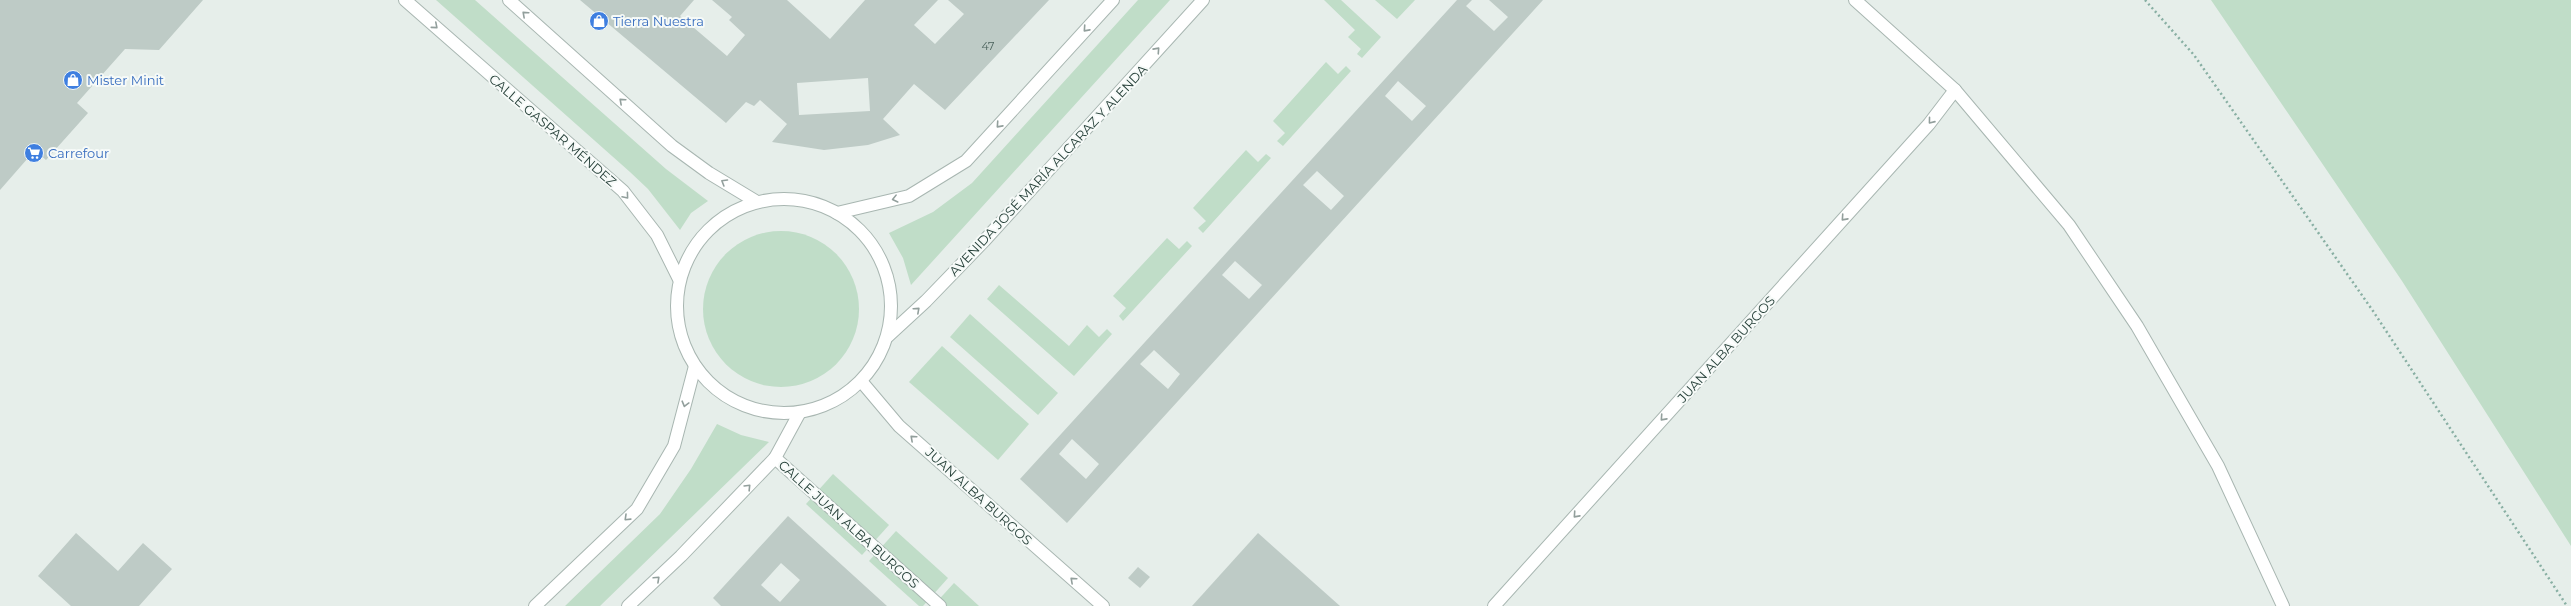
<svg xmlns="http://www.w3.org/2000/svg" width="2571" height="606" font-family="Montserrat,sans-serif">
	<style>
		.green { fill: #c0ddc8 }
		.building { fill: #becbc6; fill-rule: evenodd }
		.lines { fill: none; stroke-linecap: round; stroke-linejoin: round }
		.pedestrian-casing { stroke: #a8b6b1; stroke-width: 14 }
		.minor-casing { stroke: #a8b6b1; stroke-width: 14 }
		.path { stroke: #88afa3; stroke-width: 2.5; stroke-dasharray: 2 3; stroke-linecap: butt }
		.pedestrian { stroke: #fff; stroke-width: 12 }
		.minor { stroke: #fff; stroke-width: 12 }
		.oneway { stroke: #929f9c }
		.labels { text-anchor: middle; stroke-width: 4; stroke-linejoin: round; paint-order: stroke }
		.number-label { font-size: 11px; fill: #4b625c }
		.shop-label { font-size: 13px; fill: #366cbe; stroke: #f6faf8; text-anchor: start }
		.street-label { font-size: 13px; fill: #253f38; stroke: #f6faf8 }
	</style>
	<rect width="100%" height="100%" fill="#e6eeea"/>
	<g class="green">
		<polygon points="436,0 475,0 666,169 708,201 691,213 680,230 648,189 630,172"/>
		<polygon points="1138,0 1170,0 911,285 903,258 889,233 933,212 972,183"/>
		<polygon points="1324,0 1341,0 1381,37 1362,58 1357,54 1361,49 1348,37 1355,30"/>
		<polygon points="1375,0 1415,0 1397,19"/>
		<polygon points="2211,0 2571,0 2571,546 2402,281"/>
		<polygon points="1326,62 1338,74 1346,66 1351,71 1283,146 1277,141 1285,133 1273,121"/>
		<polygon points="1246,150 1258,162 1266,154 1271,158 1203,233 1198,228 1206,221 1193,208"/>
		<circle cx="781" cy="309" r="78"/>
		<polygon points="1167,238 1179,249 1187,241 1192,246 1123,321 1119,316 1126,308 1113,296"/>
		<polygon points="999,285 1069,346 1087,325 1099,337 1107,329 1112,334 1074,376 987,299"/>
		<polygon points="970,314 1058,393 1038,415 950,337"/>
		<polygon points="942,346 1029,424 998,460 909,382"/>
		<polygon points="717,424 741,435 769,442 600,606 565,606 660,514 691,469"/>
		<polygon points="833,474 889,525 862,555 806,504"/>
		<polygon points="896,531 948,578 923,606 919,606 869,561"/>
		<polygon points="954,583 979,606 933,606"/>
	</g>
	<g class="building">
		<polygon points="0,0 203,0 159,50 125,49 77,103 88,113 46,160 35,150 0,190"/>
		<path d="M580,0H694L680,16L727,56L745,35L729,20L732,17L712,0H787L830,39L865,0H938L914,25L935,44L964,14L948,0H1049L945,110L914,84L883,119L900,135L868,145L824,150L772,142L787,124L760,100L754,106L746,102L726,123ZM868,78L870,111L799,115L797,83Z"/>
		<path d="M1457,0H1472L1466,6L1494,31L1508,17L1489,0H1543L1067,523L1020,479ZM1398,81L1426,106L1412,121L1385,96ZM1317,171L1344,196L1331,210L1303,185ZM1235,261L1262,285L1249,299L1222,275ZM1154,350L1180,374L1168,389L1140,364ZM1072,439L1099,464L1086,479L1059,454Z"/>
		<path d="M788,516L887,606H721L713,598ZM781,563L800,580L780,602L761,585Z"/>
		<polygon points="76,533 118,571 143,543 172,569 139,606 71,606 38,576"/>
		<polygon points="1258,533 1340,606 1192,606"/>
		<polygon points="1138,567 1150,577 1140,588 1128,578"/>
	</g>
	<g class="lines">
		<g class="pedestrian-casing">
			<polyline id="pedestrian" points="775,458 940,606"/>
		</g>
		<g class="minor-casing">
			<g id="minor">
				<polyline points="405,0 623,191 657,235 679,279"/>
				<polyline points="509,0 672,146 709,173 757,202"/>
				<polyline points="1855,0 1955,90 2069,225 2137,326 2218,466 2283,606"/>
				<circle cx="784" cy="306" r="107"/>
				<polyline points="837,213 909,196 966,161 1113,0"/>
				<polyline points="888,336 926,301 984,241 1203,0"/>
				<polyline points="861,381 899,426 1103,606"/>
				<polyline points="535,606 637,509 674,446 695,366"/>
				<polyline points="628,606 681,556 775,458 800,412"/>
				<polyline points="1494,606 1929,124 1955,90"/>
			</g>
		</g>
		<polyline class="path" points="2145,0 2194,55 2373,311 2567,606"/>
		<use href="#pedestrian" class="pedestrian"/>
		<use href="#minor" class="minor"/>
	</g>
	<defs><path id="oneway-chevron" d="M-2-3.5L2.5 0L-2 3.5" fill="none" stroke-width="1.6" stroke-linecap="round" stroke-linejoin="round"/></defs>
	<g class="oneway">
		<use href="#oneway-chevron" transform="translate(525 14) rotate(-138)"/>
		<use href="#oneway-chevron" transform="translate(435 26) rotate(41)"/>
		<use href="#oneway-chevron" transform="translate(1086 29) rotate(132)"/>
		<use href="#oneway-chevron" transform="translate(1157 50) rotate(-48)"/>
		<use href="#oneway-chevron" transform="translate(622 101) rotate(-138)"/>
		<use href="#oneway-chevron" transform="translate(1931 121) rotate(129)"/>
		<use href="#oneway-chevron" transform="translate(999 125) rotate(132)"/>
		<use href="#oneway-chevron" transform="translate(724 182) rotate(-149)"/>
		<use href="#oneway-chevron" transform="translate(626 196) rotate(50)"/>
		<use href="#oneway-chevron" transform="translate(895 199) rotate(166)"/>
		<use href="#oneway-chevron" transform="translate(1844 218) rotate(132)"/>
		<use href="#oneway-chevron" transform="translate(917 310) rotate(-42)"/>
		<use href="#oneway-chevron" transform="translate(685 404) rotate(105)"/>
		<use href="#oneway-chevron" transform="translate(1663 418) rotate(132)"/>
		<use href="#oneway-chevron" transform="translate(913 438) rotate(-138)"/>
		<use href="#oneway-chevron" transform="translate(748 487) rotate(-46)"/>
		<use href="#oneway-chevron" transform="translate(1576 515) rotate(132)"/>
		<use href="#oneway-chevron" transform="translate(627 518) rotate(136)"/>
		<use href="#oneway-chevron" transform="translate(657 579) rotate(-43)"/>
		<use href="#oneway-chevron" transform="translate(1073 580) rotate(-138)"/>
	</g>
	<defs>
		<g id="shop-disc" transform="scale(1)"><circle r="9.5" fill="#3f7fe0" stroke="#f6faf8"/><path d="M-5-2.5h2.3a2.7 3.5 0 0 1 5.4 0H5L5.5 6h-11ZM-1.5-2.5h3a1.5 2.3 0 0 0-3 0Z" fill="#fff"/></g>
		<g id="supermarket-disc" transform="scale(1)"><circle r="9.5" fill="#3f7fe0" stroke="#f6faf8"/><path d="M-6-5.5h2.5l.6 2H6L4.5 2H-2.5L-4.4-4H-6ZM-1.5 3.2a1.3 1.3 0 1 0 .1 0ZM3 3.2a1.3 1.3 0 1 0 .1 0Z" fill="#fff"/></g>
	</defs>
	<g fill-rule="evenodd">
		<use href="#shop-disc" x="599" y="21"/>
		<use href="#shop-disc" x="73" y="80"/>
		<use href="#supermarket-disc" x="34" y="153"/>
	</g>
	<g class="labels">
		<g class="number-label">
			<text x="988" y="50">47</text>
		</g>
		<g class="shop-label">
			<text x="613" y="26">Tierra Nuestra</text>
			<text x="87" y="85">Mister Minit</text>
			<text x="48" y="158">Carrefour</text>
		</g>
		<g class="street-label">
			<text transform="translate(553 130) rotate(41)" y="5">CALLE GASPAR MÉNDEZ</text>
			<text transform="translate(1048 170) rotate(-47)" y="5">AVENIDA JOSÉ MARÍA ALCARAZ Y ALENDA</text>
			<text transform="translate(1726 349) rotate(-48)" y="5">JUAN ALBA BURGOS</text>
			<text transform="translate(979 496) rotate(42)" y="5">JUAN ALBA BURGOS</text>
			<text transform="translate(849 524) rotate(42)" y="5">CALLE JUAN ALBA BURGOS</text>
		</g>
	</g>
</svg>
